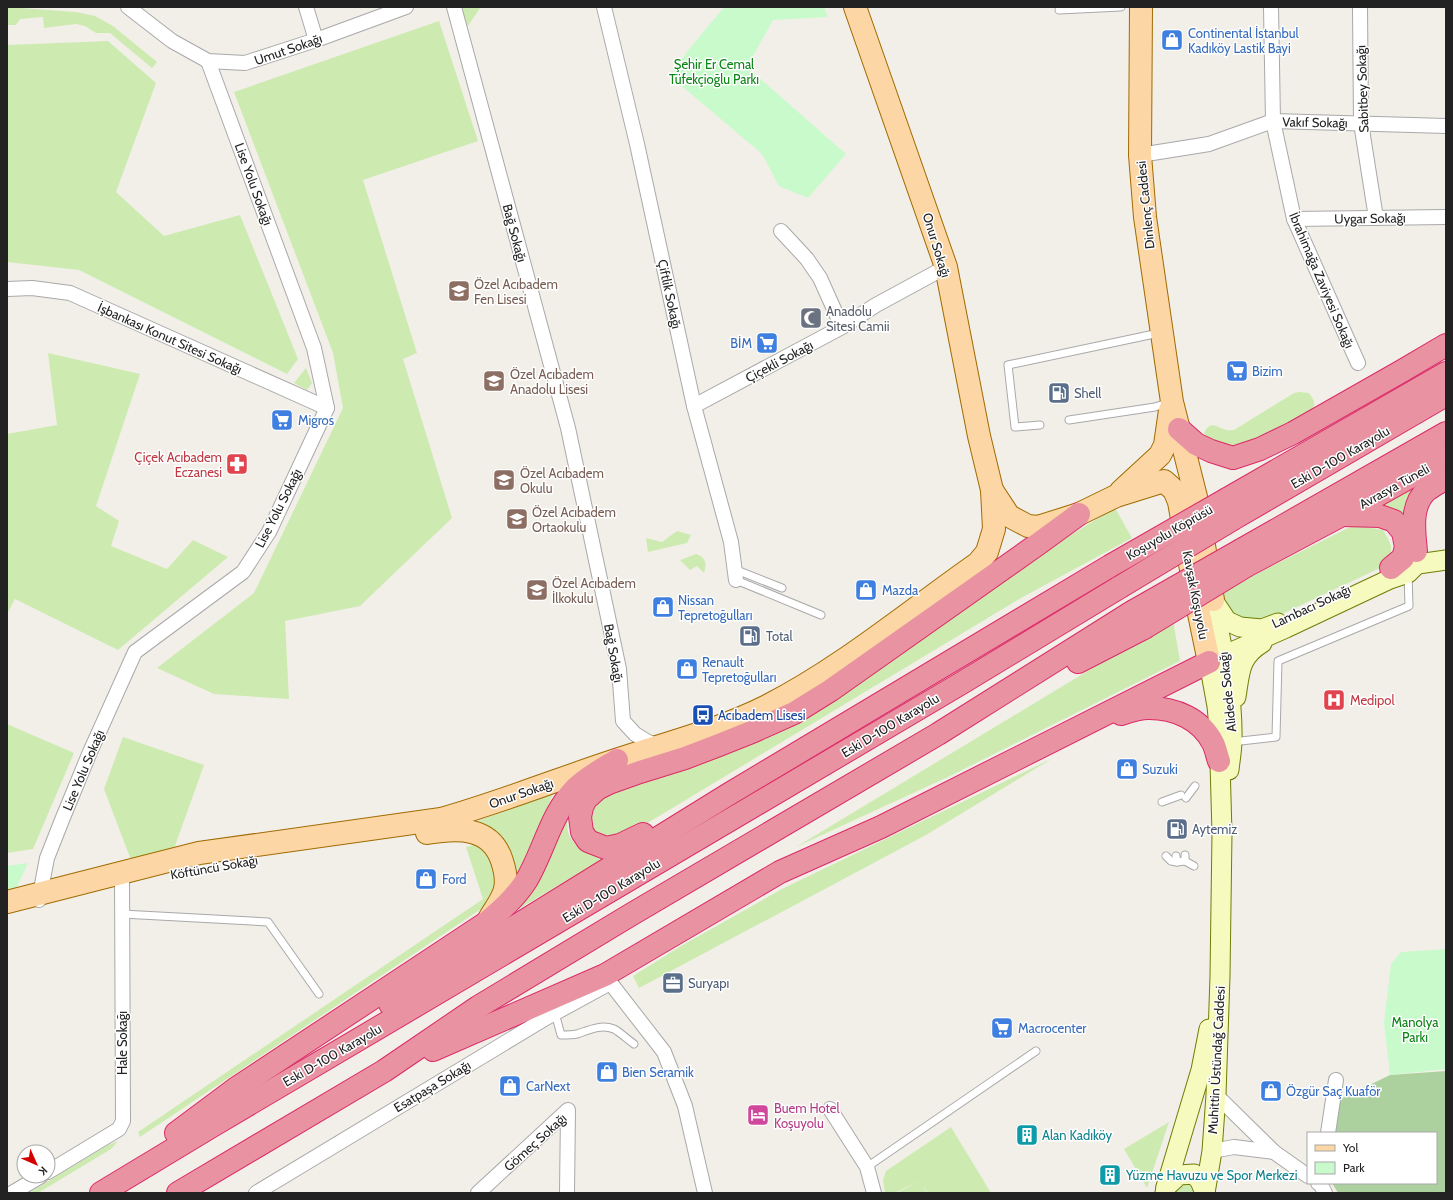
<svg xmlns="http://www.w3.org/2000/svg" width="1453" height="1200" font-family="Cabin,sans-serif">
	<style>
		.grass { fill: #cdebb0 }
		.forest { fill: #add19e }
		.park { fill: #c8facc }
		.lines { fill: none; stroke-linecap: round; stroke-linejoin: round }
		.lane-casing { stroke: #a9a9a9; stroke-width: 9 }
		.street-casing { stroke: #a9a9a9; stroke-width: 16 }
		.secondary-casing { stroke: #707d05; stroke-width: 21 }
		.primary-casing { stroke: #a06b00; stroke-width: 24 }
		.highway-casing { stroke: #dc2a67; stroke-width: 24 }
		.lane { stroke: #fff; stroke-width: 7 }
		.street { stroke: #fff; stroke-width: 14 }
		.secondary { stroke: #f7fabf; stroke-width: 19 }
		.primary { stroke: #fcd6a4; stroke-width: 22 }
		.highway { stroke: #e892a2; stroke-width: 22 }
		.highway-bridge-casing { stroke: #dc2a67; stroke-width: 24; stroke-linecap: butt }
		.highway-bridge { stroke: #e892a2; stroke-width: 22 }
		.labels { text-anchor: middle; stroke-width: 3; stroke-linejoin: round; paint-order: stroke }
		.shop-label { font-size: 13px; fill: #366cbe; stroke: #fff; text-anchor: start }
		.street-label { font-size: 13px; fill: #222; stroke: #fff }
		.park-label { font-size: 13px; fill: #0c8416; stroke: #fff }
		.education-label { font-size: 13px; fill: #785e54; stroke: #fff; text-anchor: start }
		.worship-label { font-size: 13px; fill: #5b616d; stroke: #fff; text-anchor: start }
		.service-label { font-size: 13px; fill: #4e5e75; stroke: #fff; text-anchor: start }
		.health-label { font-size: 13px; fill: #be3a42; stroke: #fff; text-anchor: end }
		.transit-label { font-size: 13px; fill: #164399; stroke: #fff; text-anchor: start }
		.hotel-label { font-size: 13px; fill: #b23c85; stroke: #fff; text-anchor: start }
		.culture-label { font-size: 13px; fill: #0d838f; stroke: #fff; text-anchor: start }
	</style>
	<rect width="100%" height="100%" fill="#f2efe9"/>
	<g class="grass">
		<polygon points="7,7 76,12 95,16 113,26 157,62 152,68 110,33 96,33 85,26 76,24 44,28 43,17 20,19 16,25 7,25"/>
		<polygon points="458,7 481,7 465,30"/>
		<polygon points="439,21 478,141 363,180 417,353 403,359 452,518 360,606 285,621 289,699 214,694 157,668 254,593 343,408 333,353 234,92"/>
		<polygon points="108,41 156,83 116,192 164,236 240,215 298,359 287,374 79,270 7,262 7,45"/>
		<polygon points="48,353 140,374 96,506 119,521 111,546 167,569 193,540 228,557 118,650 15,599 7,614 7,434 57,425"/>
		<polygon points="306,368 312,383 307,390 294,383"/>
		<path d="M1299,392L1309,393C1312,397 1315,401 1314,406C1310,420 1241,450 1227,447C1219,446 1208,440 1204,433C1211,419 1217,428 1227,430C1229,431 1232,430 1234,430L1294,393Z"/>
		<polygon points="1417,487 1406,499 1406,522 1380,506"/>
		<polygon points="1115,508 1132,538 1021,598 621,839 599,835 592,828 590,808 598,798 895,656 1056,544"/>
		<path d="M1354,525L1383,530C1394,548 1395,552 1380,568L1265,622C1235,620 1236,619 1219,595L1266,569Z"/>
		<polygon points="677,531 691,535 687,543 648,552 646,538 662,542"/>
		<path d="M696,554C706,557 707,564 704,573L697,566L690,570L680,560Z"/>
		<polygon points="1173,620 1180,661 950,776 796,847 1144,637"/>
		<polygon points="7,724 74,753 33,849 7,853"/>
		<polygon points="123,737 204,765 171,857 134,868 104,789"/>
		<polygon points="1053,758 926,835 639,988 633,976 681,946 782,889"/>
		<polygon points="553,794 514,885 469,824"/>
		<path d="M571,802C567,823 562,835 582,849C588,853 595,855 601,860L510,914Z"/>
		<polygon points="475,842 487,853 493,865 495,877 495,889 484,907 140,1137 138,1132 483,899 466,847 471,846"/>
		<polygon points="1169,1122 1147,1188 1124,1149"/>
		<polygon points="951,1127 991,1193 928,1193 923,1186 927,1193 897,1193 918,1181 895,1193 885,1193 883,1180 886,1171"/>
		<polygon points="118,1141 111,1149 38,1193 29,1193 108,1145"/>
		<polygon points="1184,1180 1193,1185 1193,1193 1171,1193"/>
	</g>
	<polygon class="forest" points="1446,1071 1446,1193 1338,1193 1332,1183 1436,1183 1436,1133 1323,1133 1324,1107 1390,1075"/>
	<g class="park">
		<polygon points="724,7 824,7 828,17 773,20 747,67 846,154 808,198 779,186 762,154 670,76 690,48"/>
		<polygon points="28,863 14,893 7,895 7,866"/>
		<polygon points="1446,949 1446,1069 1390,1075 1384,1023 1391,964 1401,952"/>
	</g>
	<g class="lines">
		<g class="lane-casing">
			<g id="lane">
				<polyline points="1059,10 1121,7"/>
				<polyline points="1069,420 1155,407 1170,402"/>
				<polyline points="1040,425 1015,427 1008,365 1159,333"/>
				<polyline points="734,569 782,588"/>
				<polyline points="736,580 821,615"/>
				<polyline points="1232,742 1276,737 1278,661 1409,606 1408,573"/>
				<polyline points="1186,798 1195,786"/>
				<polyline points="1162,802 1181,795"/>
				<polyline points="1185,855 1185,861 1194,866"/>
				<polyline points="1166,856 1171,861 1177,862"/>
				<polyline points="1176,856 1177,862 1185,861"/>
				<polyline points="122,914 268,922 319,994"/>
				<path d="M555,1013L561,1035C567,1035 572,1035 577,1034C589,1030 601,1024 614,1029C621,1033 627,1039 634,1044"/>
				<polyline points="867,1167 1036,1051"/>
			</g>
		</g>
		<g class="street-casing">
			<g id="street">
				<polyline points="128,7 172,41 208,61 245,63 316,40 406,7"/>
				<polyline points="306,7 316,40"/>
				<polyline points="454,7 568,428 619,669 623,721 635,734 648,742 660,746"/>
				<polyline points="604,7 637,144 694,406 731,542 736,580"/>
				<polyline points="1271,7 1273,121 1294,219 1358,363"/>
				<polyline points="1360,7 1361,123 1376,218"/>
				<polyline points="1140,155 1209,144 1273,121 1446,126"/>
				<polyline points="1294,219 1446,217"/>
				<polyline points="781,231 807,259 820,278 842,327"/>
				<polyline points="7,289 32,288 70,293 327,408"/>
				<polyline points="694,406 842,327 876,305 946,267"/>
				<polyline points="39,900 47,858 62,820 90,752 135,652 243,572 269,532 327,408 314,348 208,61"/>
				<polyline points="605,976 664,1052 685,1106 705,1193"/>
				<polyline points="1216,1095 1274,1152 1308,1176"/>
				<polyline points="830,1109 867,1167 874,1193"/>
				<polyline points="1328,1133 1336,1080"/>
				<polyline points="1212,1151 1234,1147 1274,1152"/>
				<polyline points="48,1172 119,1129 123,1121 122,873"/>
				<polyline points="1318,1183 1321,1185 1325,1193"/>
				<polyline points="12,1193 41,1176"/>
				<polyline points="256,1193 546,1018 610,983"/>
				<polyline points="478,1193 568,1110 567,1193"/>
			</g>
		</g>
		<g class="secondary-casing">
			<g id="secondary">
				<polyline points="1404,566 1446,560"/>
				<polyline points="1213,600 1227,621 1240,627 1262,629 1278,623"/>
				<path d="M1214,607C1223,651 1233,695 1232,740C1232,750 1230,760 1229,770"/>
				<path d="M1236,697C1240,672 1239,657 1262,643"/>
				<polyline points="1166,1187 1179,1175 1194,1174 1200,1181 1205,1193"/>
				<polyline points="1165,1193 1166,1187 1201,1070 1209,1029"/>
				<polyline points="1205,1193 1212,1151 1216,1095 1220,976 1222,833 1219,728 1217,706 1209,662 1286,628 1390,579 1408,573 1417,564"/>
			</g>
		</g>
		<g class="primary-casing">
			<g id="primary">
				<polyline points="1141,7 1140,155 1145,217 1172,402 1196,497 1213,600"/>
				<polyline points="992,490 1009,516 1028,526 1038,527 1079,514 1116,496 1164,481 1174,490 1179,502 1198,609 1209,662"/>
				<polyline points="1121,491 1160,455 1165,445 1170,410"/>
				<path d="M427,833C457,828 491,826 502,861C505,870 507,880 505,889C503,899 494,910 489,919"/>
				<path d="M7,902L199,853L441,819C501,802 558,779 616,760C667,743 719,730 767,706C843,667 908,612 978,563L987,552L994,529L992,490L979,436L946,267L855,7"/>
			</g>
		</g>
		<g class="highway-casing">
			<g id="highway">
				<polyline points="1179,429 1196,444 1211,451 1233,458 1260,449 1293,433 1402,371 1446,345"/>
				<polyline points="1227,499 1446,373"/>
				<polyline points="1343,515 1380,516 1394,521 1403,532 1406,547 1403,558 1391,568"/>
				<polyline points="1233,519 1446,395"/>
				<polyline points="1241,550 1446,433"/>
				<path d="M1416,551C1414,531 1410,505 1427,490C1433,486 1440,482 1446,478"/>
				<polyline points="1246,566 1342,515 1446,457"/>
				<polyline points="1078,662 1144,628"/>
				<path d="M1121,714C1130,711 1139,708 1149,708C1175,708 1201,719 1213,743C1216,749 1217,756 1219,761"/>
				<polyline points="643,834 620,845 606,848 588,841 582,832 580,817 582,807 586,799 597,789 609,783 640,772 685,758 719,745 754,731 794,713 831,690 1038,544 1079,514"/>
				<polyline points="390,1004 729,794 1110,566"/>
				<polyline points="433,1050 605,975 780,872 881,827 1209,662"/>
				<path d="M176,1133L235,1089L486,923C501,910 515,898 526,881C543,853 551,814 574,790C585,778 604,768 617,760"/>
				<polyline points="101,1193 212,1126 960,684 1120,587"/>
				<polyline points="178,1193 384,1071 478,1007 632,914 938,734 1132,612"/>
			</g>
		</g>
		<use href="#lane" class="lane"/>
		<use href="#street" class="street"/>
		<use href="#secondary" class="secondary"/>
		<use href="#primary" class="primary"/>
		<use href="#highway" class="highway"/>
		<g class="highway-bridge-casing">
			<g id="highway-bridge">
				<polyline points="1110,566 1227,499"/>
				<polyline points="1120,587 1233,519"/>
				<polyline points="1132,612 1241,550"/>
				<polyline points="1144,628 1246,566"/>
			</g>
		</g>
		<use href="#highway-bridge" class="highway-bridge"/>
	</g>
	<defs>
		<g id="shop-square" transform="scale(1.15)"><rect x="-9" y="-9" width="18" height="18" rx="4" fill="#3f7fe0" stroke="#fff"/><path d="M-5-2.5h2.3a2.7 3.5 0 0 1 5.4 0H5L5.5 6h-11ZM-1.5-2.5h3a1.5 2.3 0 0 0-3 0Z" fill="#fff"/></g>
		<g id="school-square" transform="scale(1.15)"><rect x="-9" y="-9" width="18" height="18" rx="4" fill="#8d6e63" stroke="#fff"/><path d="M0-5L7-2L0 1L-7-2ZM-4 1L0 2.5L4 1V4Q0 6-4 4Z" fill="#fff"/></g>
		<g id="mosque-square" transform="scale(1.15)"><rect x="-9" y="-9" width="18" height="18" rx="4" fill="#6b7280" stroke="#fff"/><path d="M3.5-4.9A6 6 0 1 0 3.5 4.9A5 5 0 1 1 3.5-4.9Z" fill="#fff"/></g>
		<g id="supermarket-square" transform="scale(1.15)"><rect x="-9" y="-9" width="18" height="18" rx="4" fill="#3f7fe0" stroke="#fff"/><path d="M-6-5.5h2.5l.6 2H6L4.5 2H-2.5L-4.4-4H-6ZM-1.5 3.2a1.3 1.3 0 1 0 .1 0ZM3 3.2a1.3 1.3 0 1 0 .1 0Z" fill="#fff"/></g>
		<g id="fuel-square" transform="scale(1.15)"><rect x="-9" y="-9" width="18" height="18" rx="4" fill="#5c6f8a" stroke="#fff"/><path d="M-5.5-6h7V0h2V4h1.3V-2.5L3-4.5l.8-.8L6-3V5H2.5V1h-1V6h-7ZM-4.2-4.7v3.2H.2V-4.7Z" fill="#fff"/></g>
		<g id="pharmacy-square" transform="scale(1.15)"><rect x="-9" y="-9" width="18" height="18" rx="4" fill="#e0444e" stroke="#fff"/><path d="M-2-6h4v4h4v4h-4v4h-4v-4h-4v-4h4Z" fill="#fff"/></g>
		<g id="hospital-square" transform="scale(1.15)"><rect x="-9" y="-9" width="18" height="18" rx="4" fill="#e0444e" stroke="#fff"/><path d="M-5-5h3v3.5h4V-5h3V5h-3V1.5h-4V5h-3Z" fill="#fff"/></g>
		<g id="bus-square" transform="scale(1.15)"><rect x="-9" y="-9" width="18" height="18" rx="4" fill="#1a4fb4" stroke="#fff"/><path d="M-5-6H5V4H4V6H2V4H-2V6H-4V4H-5ZM-3.5-4V0h7V-4ZM-3.5 1.2v1.5H-2V1.2ZM2 1.2v1.5H3.5V1.2Z" fill="#fff"/></g>
		<g id="office-square" transform="scale(1.15)"><rect x="-9" y="-9" width="18" height="18" rx="4" fill="#5c6f8a" stroke="#fff"/><path d="M-6-3h4V-5.5h4V-3h4V5H-6ZM-1-4.5V-3h2v-1.5ZM-6 0V1H6V0Z" fill="#fff"/></g>
		<g id="hotel-square" transform="scale(1.15)"><rect x="-9" y="-9" width="18" height="18" rx="4" fill="#d1479c" stroke="#fff"/><path d="M-6-4.5h1.5V1H6V5H4.5V3h-9V5H-6ZM-4 0a1.8 1.8 0 1 1 3.6 0ZM.5 0V-2.5h3Q6-2.5 6 0Z" fill="#fff"/></g>
		<g id="building-square" transform="scale(1.15)"><rect x="-9" y="-9" width="18" height="18" rx="4" fill="#0f9aa8" stroke="#fff"/><path d="M-4-6H4V6H1V3H-1V6H-4ZM-2.5-4.3h1.7v1.8h-1.7ZM.8-4.3h1.7v1.8H.8ZM-2.5-1h1.7V.8h-1.7ZM.8-1h1.7V.8H.8Z" fill="#fff"/></g>
	</defs>
	<g fill-rule="evenodd">
		<use href="#shop-square" x="1172" y="40"/>
		<use href="#school-square" x="459" y="291"/>
		<use href="#mosque-square" x="811" y="318"/>
		<use href="#supermarket-square" x="767" y="343"/>
		<use href="#supermarket-square" x="1237" y="371"/>
		<use href="#school-square" x="494" y="381"/>
		<use href="#fuel-square" x="1059" y="393"/>
		<use href="#supermarket-square" x="282" y="420"/>
		<use href="#pharmacy-square" x="237" y="464"/>
		<use href="#school-square" x="504" y="480"/>
		<use href="#school-square" x="517" y="519"/>
		<use href="#school-square" x="537" y="590"/>
		<use href="#shop-square" x="866" y="590"/>
		<use href="#shop-square" x="663" y="607"/>
		<use href="#fuel-square" x="750" y="636"/>
		<use href="#shop-square" x="687" y="669"/>
		<use href="#hospital-square" x="1334" y="700"/>
		<use href="#bus-square" x="703" y="715"/>
		<use href="#shop-square" x="1127" y="769"/>
		<use href="#fuel-square" x="1177" y="829"/>
		<use href="#shop-square" x="426" y="879"/>
		<use href="#office-square" x="673" y="983"/>
		<use href="#supermarket-square" x="1002" y="1028"/>
		<use href="#shop-square" x="607" y="1072"/>
		<use href="#shop-square" x="510" y="1086"/>
		<use href="#shop-square" x="1271" y="1091"/>
		<use href="#hotel-square" x="758" y="1115"/>
		<use href="#building-square" x="1027" y="1135"/>
		<use href="#building-square" x="1110" y="1175"/>
	</g>
	<g class="labels">
		<g class="shop-label">
			<text x="1188" y="38">Continental İstanbul<tspan x="1188" dy="15">Kadıköy Lastik Bayi</tspan></text>
			<text x="752" y="348" text-anchor="end">BİM</text>
			<text x="1252" y="376">Bizim</text>
			<text x="298" y="425">Migros</text>
			<text x="882" y="595">Mazda</text>
			<text x="678" y="605">Nissan<tspan x="678" dy="15">Tepretoğulları</tspan></text>
			<text x="702" y="667">Renault<tspan x="702" dy="15">Tepretoğulları</tspan></text>
			<text x="1142" y="774">Suzuki</text>
			<text x="442" y="884">Ford</text>
			<text x="1018" y="1033">Macrocenter</text>
			<text x="622" y="1077">Bien Seramik</text>
			<text x="526" y="1091">CarNext</text>
			<text x="1286" y="1096">Özgür Saç Kuaför</text>
		</g>
		<g class="street-label">
			<text transform="translate(288 49) rotate(-19)" y="5">Umut Sokağı</text>
			<text transform="translate(1362 89) rotate(-92)" y="5">Sabitbey Sokağı</text>
			<text transform="translate(1315 122) rotate(1)" y="5">Vakıf Sokağı</text>
			<text transform="translate(254 184) rotate(70)" y="5">Lise Yolu Sokağı</text>
			<text transform="translate(1145 205) rotate(-96)" y="5">Dinlenç Caddesi</text>
			<text transform="translate(1370 218) rotate(-1)" y="5">Uygar Sokağı</text>
			<text transform="translate(515 233) rotate(75)" y="5">Bağ Sokağı</text>
			<text transform="translate(937 245) rotate(73)" y="5">Onur Sokağı</text>
			<text transform="translate(1322 280) rotate(67)" y="5">İbrahimağa Zaviyesi Sokağı</text>
			<text transform="translate(670 294) rotate(78)" y="5">Çiftlik Sokağı</text>
			<text transform="translate(170 338) rotate(24)" y="5">İşbankası Konut Sitesi Sokağı</text>
			<text transform="translate(779 361) rotate(-28)" y="5">Çiçekli Sokağı</text>
			<text transform="translate(1340 457) rotate(-30)" y="5">Eski D-100 Karayolu</text>
			<text transform="translate(1394 486) rotate(-29)" y="5">Avrasya Tüneli</text>
			<text transform="translate(278 508) rotate(-63)" y="5">Lise Yolu Sokağı</text>
			<text transform="translate(1169 532) rotate(-30)" y="5">Koşuyolu Köprüsü</text>
			<text transform="translate(1196 595) rotate(79)" y="5">Kavşak Koşuyolu</text>
			<text transform="translate(1311 606) rotate(-25)" y="5">Lambacı Sokağı</text>
			<text transform="translate(614 653) rotate(80)" y="5">Bağ Sokağı</text>
			<text transform="translate(1227 692) rotate(-96)" y="5">Alidede Sokağı</text>
			<text transform="translate(890 725) rotate(-31)" y="5">Eski D-100 Karayolu</text>
			<text transform="translate(83 770) rotate(-67)" y="5">Lise Yolu Sokağı</text>
			<text transform="translate(521 793) rotate(-19)" y="5">Onur Sokağı</text>
			<text transform="translate(214 867) rotate(-10)" y="5">Köftüncü Sokağı</text>
			<text transform="translate(611 890) rotate(-31)" y="5">Eski D-100 Karayolu</text>
			<text transform="translate(122 1043) rotate(-90)" y="5">Hale Sokağı</text>
			<text transform="translate(332 1055) rotate(-30)" y="5">Eski D-100 Karayolu</text>
			<text transform="translate(1216 1060) rotate(-87)" y="5">Muhittin Üstündağ Caddesi</text>
			<text transform="translate(432 1086) rotate(-31)" y="5">Esatpaşa Sokağı</text>
			<text transform="translate(535 1142) rotate(-42)" y="5">Gömeç Sokağı</text>
		</g>
		<g class="park-label">
			<text x="714" y="69">Şehir Er Cemal<tspan x="714" dy="15">Tüfekçioğlu Parkı</tspan></text>
			<text x="1415" y="1027">Manolya<tspan x="1415" dy="15">Parkı</tspan></text>
		</g>
		<g class="education-label">
			<text x="474" y="289">Özel Acıbadem<tspan x="474" dy="15">Fen Lisesi</tspan></text>
			<text x="510" y="379">Özel Acıbadem<tspan x="510" dy="15">Anadolu Lisesi</tspan></text>
			<text x="520" y="478">Özel Acıbadem<tspan x="520" dy="15">Okulu</tspan></text>
			<text x="532" y="517">Özel Acıbadem<tspan x="532" dy="15">Ortaokulu</tspan></text>
			<text x="552" y="588">Özel Acıbadem<tspan x="552" dy="15">İlkokulu</tspan></text>
		</g>
		<g class="worship-label">
			<text x="826" y="316">Anadolu<tspan x="826" dy="15">Sitesi Camii</tspan></text>
		</g>
		<g class="service-label">
			<text x="1074" y="398">Shell</text>
			<text x="766" y="641">Total</text>
			<text x="1192" y="834">Aytemiz</text>
			<text x="688" y="988">Suryapı</text>
		</g>
		<g class="health-label">
			<text x="222" y="462">Çiçek Acıbadem<tspan x="222" dy="15">Eczanesi</tspan></text>
			<text x="1350" y="705" text-anchor="start">Medipol</text>
		</g>
		<g class="transit-label">
			<text x="718" y="720">Acıbadem Lisesi</text>
		</g>
		<g class="hotel-label">
			<text x="774" y="1113">Buem Hotel<tspan x="774" dy="15">Koşuyolu</tspan></text>
		</g>
		<g class="culture-label">
			<text x="1042" y="1140">Alan Kadıköy</text>
			<text x="1126" y="1180">Yüzme Havuzu ve Spor Merkezi</text>
		</g>
	</g>
	<rect width="1453" height="1200" fill="none" stroke="#222222" stroke-width="16"/>
	<rect x="1307" y="1132" width="130" height="52" fill="#ffffff" stroke="#a7a7a7"/>
	<rect x="1315" y="1145" width="20" height="6" fill="#fcd6a4" stroke="#a7a7a7"/>
	<text x="1343" y="1152" font-size="12" fill="#222222">Yol</text>
	<rect x="1315" y="1162" width="20" height="12" fill="#c8facc" stroke="#a7a7a7"/>
	<text x="1343" y="1172" font-size="12" fill="#222222">Park</text>
	<g transform="translate(36 1164) rotate(135)"><circle r="19" fill="#ffffff" stroke="#a7a7a7"/>
	<path d="M0-3L7 15L0 10L-7 15Z" fill="#d40000"/>
	<text y="-6" font-size="11" font-weight="bold" text-anchor="middle" fill="#222222">K</text>
	</g>
</svg>
